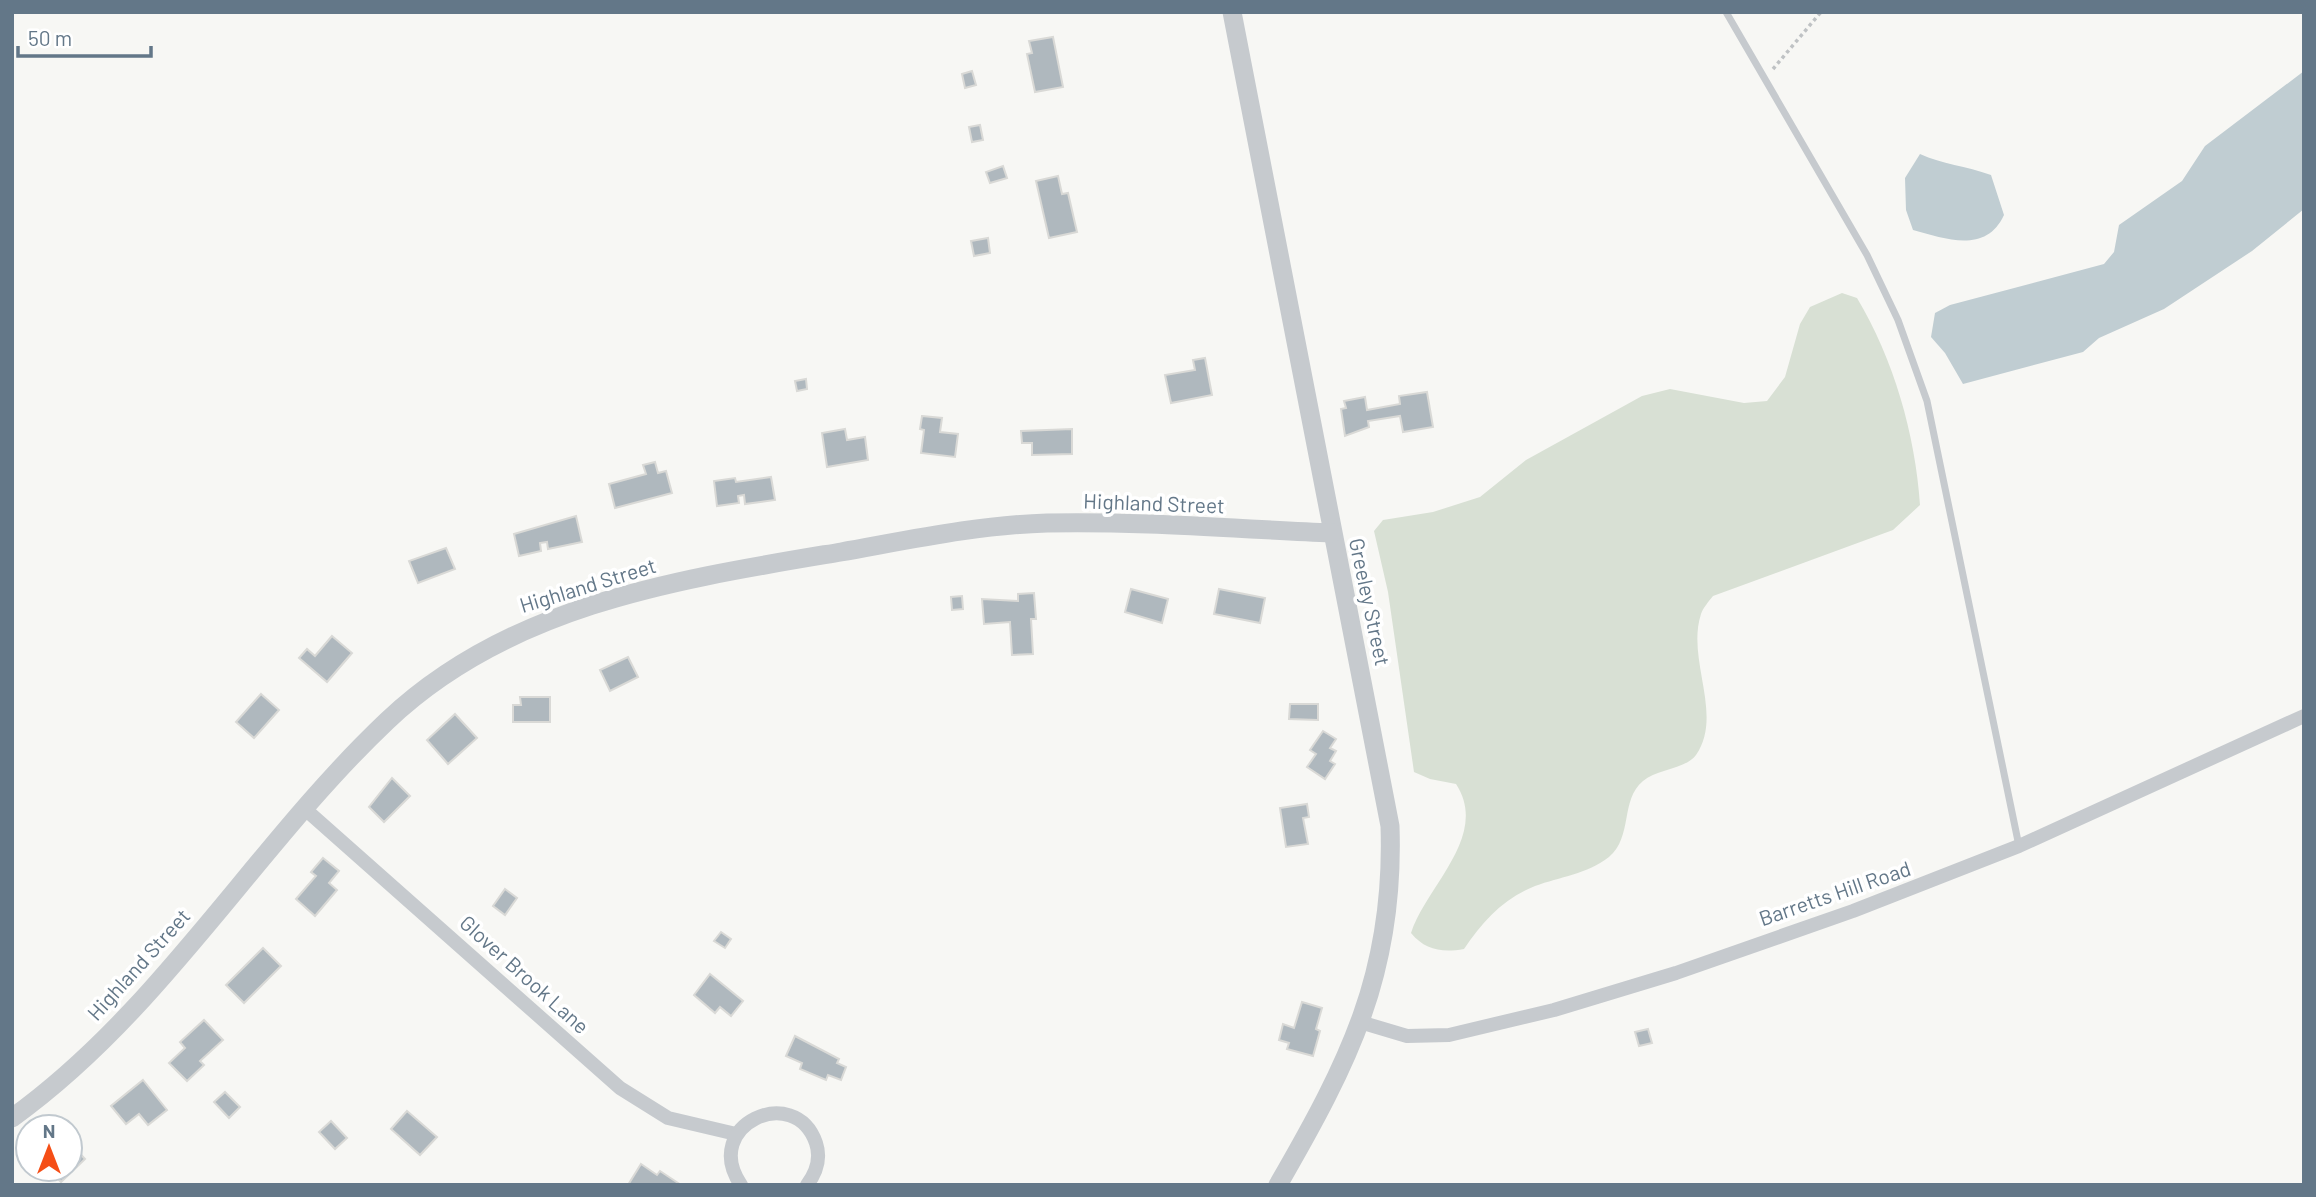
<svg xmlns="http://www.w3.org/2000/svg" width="2316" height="1197" font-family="Barlow,sans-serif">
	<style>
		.green { fill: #d8e0d4 }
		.water { fill: #c0cdd2 }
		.building { fill: #afb8be; stroke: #d9d9d6; stroke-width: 2 }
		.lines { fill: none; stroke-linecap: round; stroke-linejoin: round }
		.path { stroke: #bfc2c4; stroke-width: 3.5; stroke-dasharray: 3.5 3.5; stroke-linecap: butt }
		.service { stroke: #c6cace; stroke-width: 7 }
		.minor { stroke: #c6cace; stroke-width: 14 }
		.tertiary { stroke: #c6cace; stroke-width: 19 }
		.labels { text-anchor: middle; stroke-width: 7; stroke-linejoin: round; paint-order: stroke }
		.street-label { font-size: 21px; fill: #637788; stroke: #fff }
	</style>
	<rect width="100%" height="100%" fill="#f7f7f4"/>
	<path class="green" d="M1842,293L1857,298C1894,360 1915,434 1920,505L1893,530L1713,596C1709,601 1703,608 1701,614C1686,660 1724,714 1696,755C1686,769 1657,769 1643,781C1620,800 1633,837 1609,857C1587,874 1560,877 1535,886C1503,899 1483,921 1464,949C1442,953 1425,950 1411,933C1426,886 1490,836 1456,784L1430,779L1414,772L1388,592L1374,531L1383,520L1433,512L1480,497L1526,460L1642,396L1670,389L1744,403L1767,401L1785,377L1800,324L1810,307Z"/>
	<g class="water">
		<polygon points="2304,71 2304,209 2252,251 2164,309 2099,338 2083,352 1963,384 1945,353 1931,337 1935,313 1950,305 2104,264 2114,252 2119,225 2182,181 2205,146"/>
		<path d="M1920,154C1942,164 1966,166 1991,175L2004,215C1986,254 1946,239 1913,230L1906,210L1905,178Z"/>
	</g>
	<g class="building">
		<polygon points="1053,37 1063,87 1035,92 1027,54 1032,53 1029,41"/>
		<polygon points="972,71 976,85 965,88 962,74"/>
		<polygon points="980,125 983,140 972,142 969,127"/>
		<polygon points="1003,166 1007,178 990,183 986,172"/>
		<polygon points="1058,176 1062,194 1068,193 1077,232 1049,238 1036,181"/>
		<polygon points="988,238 990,253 974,256 971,241"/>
		<polygon points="1205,358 1212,395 1171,403 1165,375 1195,370 1193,360"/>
		<polygon points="806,379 807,389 797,391 795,381"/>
		<polygon points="1427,392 1433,427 1403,432 1400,416 1368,421 1369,427 1345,436 1341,409 1346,408 1344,401 1365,397 1367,410 1400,404 1399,396"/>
		<polygon points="922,416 942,418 940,432 958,434 955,457 921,453 924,430 920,429"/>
		<polygon points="845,429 847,440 865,437 868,460 827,467 822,433"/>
		<polygon points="1072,429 1072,454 1032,455 1032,443 1022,443 1021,431"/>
		<polygon points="655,462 658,473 666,471 672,493 615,508 609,484 646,474 643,465"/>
		<polygon points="771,477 775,500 745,504 744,495 738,496 739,503 717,506 714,481 735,478 736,482"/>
		<polygon points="576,516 582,542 548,549 547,542 540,543 541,551 519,556 514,534"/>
		<polygon points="446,548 455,569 418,583 409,561"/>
		<polygon points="1131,589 1168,599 1162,623 1125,612"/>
		<polygon points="1219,589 1265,598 1260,623 1214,614"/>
		<polygon points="1034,593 1036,619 1031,619 1033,654 1012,655 1010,622 984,624 982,599 1018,601 1018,594"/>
		<polygon points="962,596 963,609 952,610 951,597"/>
		<polygon points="332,636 352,653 327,682 299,658 307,649 315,656"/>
		<polygon points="628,657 638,677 610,691 600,670"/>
		<polygon points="261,694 279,710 254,738 236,722"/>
		<polygon points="520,697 550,697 550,722 513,722 513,705 521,705"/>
		<polygon points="1290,704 1318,704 1318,720 1289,719"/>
		<polygon points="455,714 477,738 448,764 427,740"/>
		<polygon points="1323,731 1336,739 1330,748 1336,751 1330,761 1335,764 1325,779 1307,767 1316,754 1310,750"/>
		<polygon points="392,778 410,796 384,822 369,807"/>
		<polygon points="1307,804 1309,817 1303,818 1308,844 1286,847 1280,808"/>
		<polygon points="323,858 339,871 329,883 337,890 315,916 296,899 316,876 311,872"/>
		<polygon points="505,889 517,898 505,915 493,906"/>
		<polygon points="721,932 731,939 725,948 714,941"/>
		<polygon points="263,948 281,966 244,1003 226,985"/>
		<polygon points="710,974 743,1001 731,1016 720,1007 715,1013 694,995"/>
		<polygon points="1302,1002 1322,1008 1316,1029 1320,1031 1313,1056 1287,1049 1289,1043 1279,1040 1283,1024 1294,1028"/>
		<polygon points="204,1020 223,1040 200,1061 204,1065 187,1081 169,1063 185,1048 180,1042"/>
		<polygon points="1648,1029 1652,1043 1639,1046 1635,1032"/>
		<polygon points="795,1036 839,1059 837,1063 846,1067 841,1080 828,1075 826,1080 800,1069 802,1063 786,1056"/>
		<polygon points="143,1080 167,1110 148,1125 139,1114 126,1124 111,1106"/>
		<polygon points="225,1092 240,1107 229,1118 214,1102"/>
		<polygon points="407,1111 437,1137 420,1155 391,1129"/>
		<polygon points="331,1121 347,1138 335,1149 319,1132"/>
		<polygon points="70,1143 85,1159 61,1182 49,1169 70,1169"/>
		<polygon points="641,1164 657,1175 660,1171 681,1185 628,1185"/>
	</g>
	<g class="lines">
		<polyline class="path" points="1773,69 1821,12"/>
		<polyline class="service" points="1726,12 1867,255 1898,320 1927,401 2019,846"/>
		<g class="minor">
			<polyline points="305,809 620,1088 668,1118 736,1134"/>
			<polyline points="1360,1022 1407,1036 1449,1035 1554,1010 1676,973 1853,911 2019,846 2304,716"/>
			<path d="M741,1185C700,1125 795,1082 816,1143C821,1158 816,1173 807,1185"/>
		</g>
		<g class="tertiary">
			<path d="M1232,12L1390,826C1395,972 1349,1062 1278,1185"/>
			<path d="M12,1118C161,1011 255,846 387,721C510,604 680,579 841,552C909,540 978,525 1047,523C1141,521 1237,529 1332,533"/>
		</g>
	</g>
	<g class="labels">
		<g class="street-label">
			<text transform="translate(1154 504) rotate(2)" y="7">Highland Street</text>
			<text transform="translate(588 586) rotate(-17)" y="7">Highland Street</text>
			<text transform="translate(1369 602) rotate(78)" y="7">Greeley Street</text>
			<text transform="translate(1835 894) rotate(-19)" y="7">Barretts Hill Road</text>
			<text transform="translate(139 965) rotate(-48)" y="7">Highland Street</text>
			<text transform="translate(524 975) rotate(42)" y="7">Glover Brook Lane</text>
		</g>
	</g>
	<rect width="2316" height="1197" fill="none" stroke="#637788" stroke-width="28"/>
	<g transform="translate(49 1148)"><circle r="33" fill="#ffffff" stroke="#c1c9cf" stroke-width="2"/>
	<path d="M0-5L12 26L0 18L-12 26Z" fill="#f54e16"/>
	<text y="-10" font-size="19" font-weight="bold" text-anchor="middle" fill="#637788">N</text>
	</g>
	<path d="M18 46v10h133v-10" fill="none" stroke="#637788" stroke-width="3.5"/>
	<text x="28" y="46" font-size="21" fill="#637788" stroke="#ffffff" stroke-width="5" paint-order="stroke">50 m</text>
</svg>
